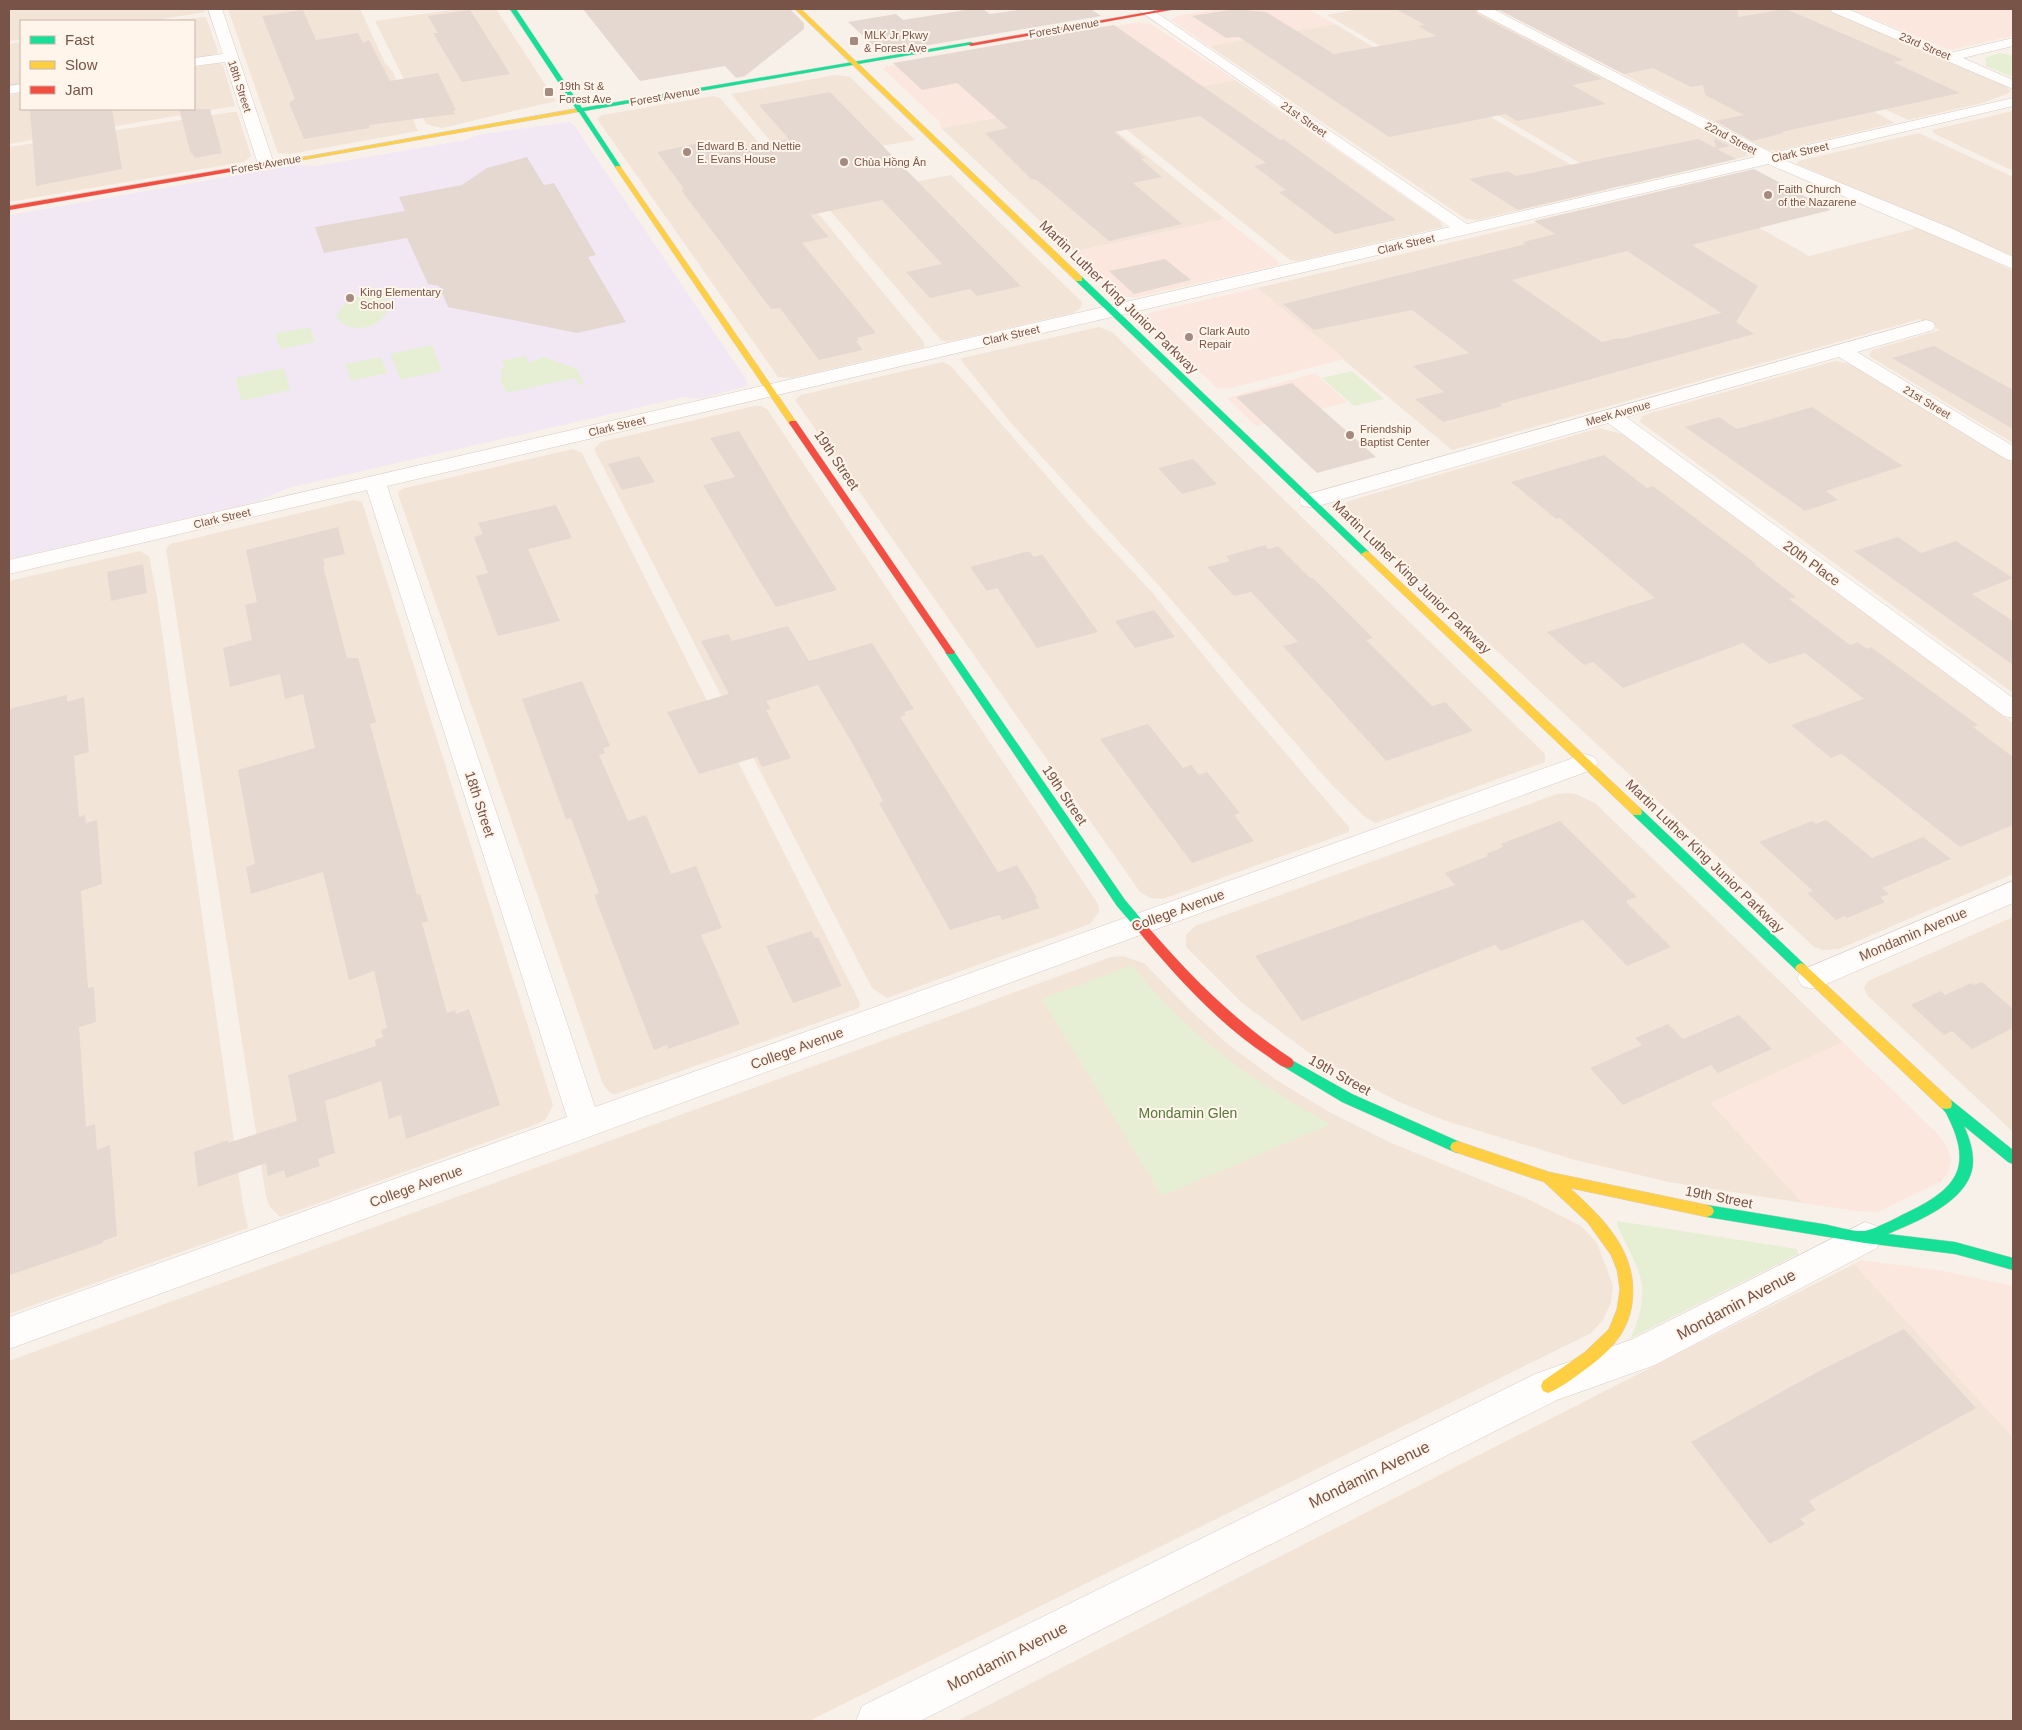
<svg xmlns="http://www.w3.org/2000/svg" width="2022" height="1730" font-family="Arial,sans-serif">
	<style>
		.residential { fill: #f3e4d8 }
		.commercial { fill: #fce7df }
		.education { fill: #f2e8f3 }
		.green { fill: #e6efd3 }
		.building { fill: #e5d8d1; fill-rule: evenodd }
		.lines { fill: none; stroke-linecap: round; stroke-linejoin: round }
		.street-casing { stroke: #d6ccc6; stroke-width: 1 }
		.fast-casing { stroke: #d7ccc6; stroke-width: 1 }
		.slow-casing { stroke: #d7ccc6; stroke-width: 1 }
		.jam-casing { stroke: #d7ccc6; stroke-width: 1 }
		.street { fill: #fefdfc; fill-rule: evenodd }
		.fast { fill: #16e098; fill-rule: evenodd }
		.slow { fill: #ffcf43; fill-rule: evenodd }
		.jam { fill: #f24e42; fill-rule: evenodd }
		.poi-dot { fill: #a58a80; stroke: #fff5eb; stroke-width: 2 }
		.labels { text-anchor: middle; stroke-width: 4; stroke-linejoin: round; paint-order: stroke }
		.far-street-label { font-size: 11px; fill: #785347; stroke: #fff5eb }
		.far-poi-label { font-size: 11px; fill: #785347; stroke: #fff5eb; text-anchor: start }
		.street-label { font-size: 14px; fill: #785347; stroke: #fff5eb }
		.park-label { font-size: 14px; fill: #55793c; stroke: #fff5eb }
		.near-street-label { font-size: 16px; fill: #785347; stroke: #fff5eb }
	</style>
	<rect width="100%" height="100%" fill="#f8f1ea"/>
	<g class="residential">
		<polygon points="9,9 204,9 205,12 150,21 21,21 21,40 9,41"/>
		<polygon points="228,9 360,9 385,63 393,72 418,131 290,154 278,153"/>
		<polygon points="458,9 496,9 556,101 442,128 426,124 375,21"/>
		<polygon points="1359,9 1475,9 1745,152 1748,156 1625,186 1614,183 1327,15"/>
		<polygon points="1499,9 1657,9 1858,103 1895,123 1776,151 1768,150"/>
		<polygon points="1667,9 1827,9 2006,86 2011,91 2007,94 1982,103 1908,120"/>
		<polygon points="206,17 218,52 212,56 194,59 194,21 167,21"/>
		<polygon points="1335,24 1600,182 1607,190 1477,220 1466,219 1209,46"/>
		<polygon points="21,42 21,85 9,87 9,44"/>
		<polygon points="217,63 223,65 235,106 9,144 9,95 21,93 21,109 194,109 194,67"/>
		<polygon points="835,75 850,77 915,140 789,163 731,94"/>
		<polygon points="1235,80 1440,221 1443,227 1298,261 1290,260 1097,106"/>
		<polygon points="713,96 720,98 785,173 923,341 925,347 792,378 778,377 597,119 602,115"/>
		<polygon points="1080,102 1225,219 1073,252 941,128"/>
		<polygon points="2013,111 2013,171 1935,134 1932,130"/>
		<polygon points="232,112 237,112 251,156 244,162 9,202 9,147"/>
		<polygon points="1919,133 2013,177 2013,256 1797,164 1798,161"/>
		<polygon points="951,175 1082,302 1081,308 1073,313 947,342 941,340 821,200"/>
		<polygon points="1688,187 1809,256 1921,227 2013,271 2013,443 1869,356 1872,350 1940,330 1920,319 1452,450 1257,288"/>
		<polygon points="1099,327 1112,332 1545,754 1545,762 1376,823 1366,818 1331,784 1161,588 1011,423 961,360 962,358"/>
		<polygon points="1835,361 1850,364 2013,463 2013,693 1640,422 1642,416 1647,414"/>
		<polygon points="943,362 951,366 1091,527 1151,591 1236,695 1349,827 1349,832 1163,899 1150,898 1140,892 795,400 801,395"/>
		<polygon points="754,406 761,406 767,409 1098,904 1099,912 1090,924 887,998 872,988 594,449 601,442"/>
		<polygon points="1599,428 1622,434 2013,723 2013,874 1839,949 1823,950 1814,947 1344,508 1344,504 1349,501"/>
		<polygon points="573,449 582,453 860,1003 859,1008 616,1094 610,1093 603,1084 398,494 399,491 405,488"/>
		<polygon points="354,500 362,502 553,1105 546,1119 537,1124 280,1217 270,1207 266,1197 166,549 170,544"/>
		<polygon points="140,551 149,556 157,597 243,1205 248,1228 9,1314 9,581"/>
		<polygon points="1567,793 1576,794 1595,803 1843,1042 1711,1103 1803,1203 1669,1182 1575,1160 1443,1120 1397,1101 1312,1055 1242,1003 1186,947 1186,935 1195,926 1557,794"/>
		<polygon points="2013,917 2013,1132 1868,996 1864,988 1868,981"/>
		<polygon points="1123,956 1144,963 1188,1008 1230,1046 1278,1081 1331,1113 1389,1142 1528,1199 1581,1226 1597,1243 1613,1285 1611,1303 1603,1320 1591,1333 809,1721 9,1721 9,1361 1111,957"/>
		<polygon points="1854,1264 2013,1437 2013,1721 957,1721"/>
	</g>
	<g class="commercial">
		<polygon points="1218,9 1308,9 1335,24 1209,46 1171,20 1177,16"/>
		<polygon points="1851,9 2013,9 2013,36 1949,50"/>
		<polygon points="1139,22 1151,24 1235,80 1097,106 1022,43"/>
		<polygon points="1005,46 1080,102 941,128 939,121 883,69 887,66"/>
		<polygon points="1225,219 1278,261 1279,265 1132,298 1116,293 1073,252"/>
		<polygon points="1257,288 1345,359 1230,388 1217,388 1142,318 1149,313"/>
		<polygon points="1315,373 1347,402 1256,426 1227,398"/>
		<polygon points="1843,1042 1939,1135 1948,1149 1951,1162 1948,1173 1940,1182 1878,1212 1855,1211 1803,1203 1711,1103"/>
		<polygon points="1861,1260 1944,1271 2013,1286 2013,1437 1854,1264"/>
	</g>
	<polygon class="education" points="569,122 574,125 747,381 747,386 700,399 684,397 288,488 256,502 9,559 9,215 295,165 315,166 466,140 477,135"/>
	<g class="green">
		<polygon points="1999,53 2013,56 2011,76 1986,66 1985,58"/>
		<path d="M375,292L384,295L389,308C381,330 349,335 336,317C341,302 360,293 375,292Z"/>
		<polygon points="310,327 315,342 280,349 275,334"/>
		<polygon points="432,345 442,371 401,380 390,354"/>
		<polygon points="526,356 529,363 544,357 577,369 584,384 579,385 575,378 507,393 499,378 503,376 500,369 505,368 501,361"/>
		<polygon points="381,357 387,373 351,381 345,364"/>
		<polygon points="284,368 290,390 241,401 236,378"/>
		<polygon points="1352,371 1384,399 1354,406 1322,378"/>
		<path d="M1132,965C1189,1036 1251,1082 1331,1124L1162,1196L1042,999Z"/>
		<path d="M1617,1221L1797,1249L1798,1254L1631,1338C1653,1285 1640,1274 1617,1225Z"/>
	</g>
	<g class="building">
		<polygon points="583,9 790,9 804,23 804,29 745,76 736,78 725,66 640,81"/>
		<polygon points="972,9 983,9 990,14 1024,9 1091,9 1101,16 882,53 848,22 896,14 903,20"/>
		<polygon points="1235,9 1266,12 1334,54 1436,36 1418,26 1425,25 1396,9 1475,9 1477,14 1602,79 1572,85 1606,104 1517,121 1506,114 1389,137 1239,37 1226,38 1192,16"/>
		<polygon points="1497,9 1737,9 1738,17 1786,9 1904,60 1893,62 1960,93 1781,132 1784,133 1752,141 1715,121 1744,115 1705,95 1703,85 1691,87 1653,68 1624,74"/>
		<polygon points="303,10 316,40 358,33 363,43 369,40 390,81 438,73 456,110 453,111 455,114 369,125 369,128 304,139 289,103 295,99 262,16"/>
		<polygon points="470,10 499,56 510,74 462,82 433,33 438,33 428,16"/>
		<polygon points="1114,25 1280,140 1283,139 1396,220 1335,234 1279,192 1286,190 1254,166 1266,163 1200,116 1114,132 1145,158 1141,159 1162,177 1133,183 1182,224 1109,241 1037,180 1031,179 985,133 1008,128 957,83 922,90 893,63"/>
		<polygon points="830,92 973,238 1021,286 977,296 970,289 930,298 906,272 942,264 882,200 810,215 829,237 802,243 876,333 857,338 859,341 856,341 863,350 819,360 780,308 771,309 681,190 684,189 657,152 699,143 701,146 708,145 718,152 789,139 759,105"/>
		<polygon points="30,109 112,109 122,169 36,186"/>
		<polygon points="179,109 210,109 222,153 195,158 190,151"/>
		<polygon points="1714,138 1730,146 1717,149 1736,159 1518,210 1469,179 1508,171 1516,176 1698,139 1716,148"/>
		<polygon points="527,157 544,185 554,183 596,255 588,257 626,322 577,333 448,307 439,286 428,284 407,238 324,253 315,227 405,211 399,197 462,185 487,168"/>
		<path d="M1754,169L1831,210L1692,245L1758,286L1736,322L1754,334L1500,404L1503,406L1443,422L1415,399L1444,392L1413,366L1469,353L1412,310L1314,330L1283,304L1526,244L1523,242L1555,234L1534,221ZM1627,251L1735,322L1721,313L1621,339L1618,338L1602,342L1512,280Z"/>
		<polygon points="1165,259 1191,280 1134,294 1109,271"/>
		<polygon points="1934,346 2013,390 2013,429 1892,358"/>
		<polygon points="1292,383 1376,457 1317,473 1236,397"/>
		<polygon points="1812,407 1903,466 1826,491 1838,500 1805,511 1685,427 1719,417 1737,429"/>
		<polygon points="739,431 791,518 837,590 776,607 756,575 703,485 735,477 710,438"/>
		<polygon points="1604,455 1647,488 1653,486 1756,564 1754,564 1796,597 1789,599 1850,645 1858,642 1867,649 1871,647 1978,725 1973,727 2013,757 2013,825 1960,847 1842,754 1831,758 1791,725 1864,699 1805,653 1769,664 1743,643 1623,688 1593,662 1584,665 1547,632 1655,598 1560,518 1556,519 1511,482"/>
		<polygon points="639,456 655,482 622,490 608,464"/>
		<polygon points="1193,459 1217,484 1182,494 1158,468"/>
		<polygon points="556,505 572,538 528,549 560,621 498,636 476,576 488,573 474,537 483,534 478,523"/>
		<polygon points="338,527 345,554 323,559 325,565 323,566 347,658 358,658 376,722 370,724 417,895 420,894 428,921 422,923 447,1013 455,1010 456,1014 469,1009 500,1105 406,1139 401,1115 389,1119 381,1081 325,1101 335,1153 318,1159 320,1166 286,1178 284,1170 268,1176 266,1163 198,1187 194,1152 228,1140 228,1143 297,1121 288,1075 376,1046 375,1040 383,1037 381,1030 387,1028 374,971 349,980 323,872 251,894 246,867 255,864 238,770 315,748 303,694 285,699 280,674 230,687 223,648 252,640 245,605 257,602 246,550"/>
		<polygon points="1898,537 1921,553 1956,541 2013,578 1972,594 2013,621 2013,665 1854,551"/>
		<polygon points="1265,545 1268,549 1278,546 1310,578 1313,578 1373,638 1366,640 1432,706 1445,702 1473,731 1386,761 1283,646 1298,642 1251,592 1234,596 1207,567 1230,561 1226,556"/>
		<polygon points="1025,552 1030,552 1034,557 1042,554 1098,632 1037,648 997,588 987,591 970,567"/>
		<polygon points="143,564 147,593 111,601 107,572"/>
		<polygon points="1154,610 1175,637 1135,648 1115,621"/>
		<polygon points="788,626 809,661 872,643 914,709 904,712 906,715 900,717 976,837 998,872 1017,865 1037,898 1035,899 1040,908 1002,920 999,915 950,930 879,803 883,801 855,748 818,685 766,701 771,709 766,710 791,758 762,767 757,757 699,774 667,712 729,694 701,641 728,634 732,641"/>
		<polygon points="582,681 610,746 603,748 605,753 599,755 628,821 646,815 671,874 696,866 722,928 701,935 740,1024 668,1049 667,1045 654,1050 594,895 599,893 571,818 566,819 522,699"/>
		<polygon points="67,695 67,702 84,697 89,752 74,756 79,817 85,815 86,823 97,820 102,884 81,891 88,988 94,987 96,1022 79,1027 86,1127 95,1124 97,1150 110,1145 117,1236 103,1241 103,1243 10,1275 9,709"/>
		<polygon points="1148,724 1183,768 1191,765 1199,775 1207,772 1240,813 1234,815 1254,841 1192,863 1100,739"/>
		<polygon points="1826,820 1872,858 1923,837 1951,859 1882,888 1889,894 1880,897 1885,902 1847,918 1845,916 1836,920 1807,893 1813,891 1759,842 1812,821 1816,824"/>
		<polygon points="1560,821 1637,897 1627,900 1627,903 1671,947 1627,966 1583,920 1501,951 1495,945 1302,1021 1255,956 1455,885 1445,873 1488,856 1486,854 1503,847 1501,844"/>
		<polygon points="811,931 815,938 818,937 842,986 793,1003 766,946"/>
		<polygon points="1982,982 2013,1009 2013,1028 1972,1049 1952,1031 1944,1035 1911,1005 1941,991 1945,995 1971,983 1974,985"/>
		<polygon points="1739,1015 1772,1049 1718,1073 1711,1065 1623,1105 1590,1068 1642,1045 1635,1038 1668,1024 1683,1039"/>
		<polygon points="1904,1329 1976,1408 1809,1501 1816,1510 1800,1519 1805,1524 1770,1544 1691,1442 1821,1370"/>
	</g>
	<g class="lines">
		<g class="street-casing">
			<g id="street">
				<polygon points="208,9 222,9 274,164 272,167 266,169 258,164 225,62 194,66 194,58 223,54"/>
				<polygon points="1137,9 1151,9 1467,224 1755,157 1478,12 1477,9 1493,9 1772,153 2013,98 2013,106 1784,160 1951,228 2013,257 2013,269 1768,164 387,486 595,1107 1576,757 1585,754 1594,757 1598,763 1594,769 9,1349 9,1317 567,1117 367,490 9,574 9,560 1450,227"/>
				<polygon points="1830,9 1848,9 1950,53 2013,38 2013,46 1963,58 2013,80 2013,89 1832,12"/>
				<polygon points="21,84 21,92 9,94 9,86"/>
				<polygon points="1926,320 1933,322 1935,326 1933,330 1857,352 2013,446 2013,461 2006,459 1839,357 1626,417 2013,698 2013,718 2004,716 1608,423 1318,506 1310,507 1302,506 1299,501 1302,496"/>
				<polygon points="2013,881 2013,903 1822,986 1812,989 1802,986 1797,978 1802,970"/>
				<polygon points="1865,1222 1877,1226 1882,1237 1877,1248 1655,1365 1557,1400 920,1721 856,1721 862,1706 1535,1374 1633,1339"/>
			</g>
		</g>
		<g class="fast-casing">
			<g id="fast">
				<polygon points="510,9 516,9 582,108 971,42 974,44 584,111 621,167 618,169 616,168 579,112 572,111 576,109"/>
				<polygon points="1076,277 1082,277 1369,552 1369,556 1363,556 1076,281"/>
				<polygon points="950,649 953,650 1125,900 1142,920 1144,923 1142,926 1134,926 1117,906 945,652"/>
				<polygon points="1637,808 1641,809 1805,965 1807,968 1805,971 1797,971 1633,815 1632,812"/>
				<polygon points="1288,1058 1352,1094 1462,1143 1464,1147 1462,1151 1457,1153 1452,1151 1342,1102 1284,1067 1282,1063 1284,1059"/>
				<path d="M1946,1099L1951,1100L2013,1150V1164L2008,1162L1964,1126C1969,1137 1973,1149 1973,1161C1973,1200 1918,1221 1888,1234L1955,1242L2013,1258V1270L1955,1254L1865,1243L1707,1217L1702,1215L1700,1211L1702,1207L1707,1205C1746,1211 1784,1218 1823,1224C1834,1226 1853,1232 1864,1231C1874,1230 1900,1216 1910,1211C1959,1187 1973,1165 1946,1113C1944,1110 1941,1108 1940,1104L1941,1100Z"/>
			</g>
		</g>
		<g class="slow-casing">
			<g id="slow">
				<polygon points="795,9 801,9 1082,277 1082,281 1076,281"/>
				<polygon points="575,109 577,110 577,112 291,162 288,160"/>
				<polygon points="616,166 620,166 797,423 796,425 790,425 615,167"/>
				<polygon points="1366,551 1369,552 1641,809 1642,812 1641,815 1633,815 1363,556 1361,554"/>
				<polygon points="1801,963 1805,965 1951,1100 1952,1104 1951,1108 1946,1109 1941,1108 1797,971 1795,968 1797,965"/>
				<path d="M1457,1141L1549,1172L1707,1205L1712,1207L1714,1211L1712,1215L1707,1217L1570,1188C1605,1220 1639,1253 1632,1304C1628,1332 1611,1350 1590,1366C1577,1375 1563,1387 1548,1393L1543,1391L1541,1386L1543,1381L1585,1352L1609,1329L1617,1309L1620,1289L1617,1270L1611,1255L1588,1223L1544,1182L1452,1151L1450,1147L1452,1143Z"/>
			</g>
		</g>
		<g class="jam-casing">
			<g id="jam">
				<polygon points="1165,9 1176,9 971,46 968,44"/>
				<polygon points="291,158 294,160 293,161 9,210 9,206"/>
				<polygon points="790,421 796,421 953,650 955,652 953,654 947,654 789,423"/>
				<path d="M1138,919L1142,920C1187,973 1234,1021 1292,1059L1294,1063L1292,1067C1284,1070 1276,1062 1269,1057C1216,1022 1174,974 1134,926L1132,923L1134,920Z"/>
			</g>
		</g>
		<use href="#street" class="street"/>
		<use href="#fast" class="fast"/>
		<use href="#slow" class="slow"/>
		<use href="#jam" class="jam"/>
	</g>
	<g class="poi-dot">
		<rect x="849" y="36" width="10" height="10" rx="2.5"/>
		<rect x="544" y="87" width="10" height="10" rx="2.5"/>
		<circle cx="687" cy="152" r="5"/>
		<circle cx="844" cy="162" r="5"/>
		<circle cx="1768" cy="195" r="5"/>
		<circle cx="350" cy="298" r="5"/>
		<circle cx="1189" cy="337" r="5"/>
		<circle cx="1350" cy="435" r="5"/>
	</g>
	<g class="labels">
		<g class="far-street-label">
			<text transform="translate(1064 28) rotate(-10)" y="4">Forest Avenue</text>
			<text transform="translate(1925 46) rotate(23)" y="4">23rd Street</text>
			<text transform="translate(240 86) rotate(72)" y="4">18th Street</text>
			<text transform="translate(665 96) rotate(-10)" y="4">Forest Avenue</text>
			<text transform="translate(1304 119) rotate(35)" y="4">21st Street</text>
			<text transform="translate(1731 138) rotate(28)" y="4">22nd Street</text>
			<text transform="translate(1800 152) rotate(-13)" y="4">Clark Street</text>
			<text transform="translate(266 164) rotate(-10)" y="4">Forest Avenue</text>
			<text transform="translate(1406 244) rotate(-13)" y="4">Clark Street</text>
			<text transform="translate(1011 335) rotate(-13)" y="4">Clark Street</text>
			<text transform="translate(1927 402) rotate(31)" y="4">21st Street</text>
			<text transform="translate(1618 413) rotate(-16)" y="4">Meek Avenue</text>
			<text transform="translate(617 426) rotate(-13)" y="4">Clark Street</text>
			<text transform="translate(222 518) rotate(-13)" y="4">Clark Street</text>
		</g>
		<g class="far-poi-label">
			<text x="864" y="39">MLK Jr Pkwy<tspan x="864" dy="13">&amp; Forest Ave</tspan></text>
			<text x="559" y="90">19th St &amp;<tspan x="559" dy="13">Forest Ave</tspan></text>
			<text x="697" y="150">Edward B. and Nettie<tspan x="697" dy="13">E. Evans House</tspan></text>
			<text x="854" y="166">Chùa Hồng Ân</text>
			<text x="1778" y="193">Faith Church<tspan x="1778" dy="13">of the Nazarene</tspan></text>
			<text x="360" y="296">King Elementary<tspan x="360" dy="13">School</tspan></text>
			<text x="1199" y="335">Clark Auto<tspan x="1199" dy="13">Repair</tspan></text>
			<text x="1360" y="433">Friendship<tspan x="1360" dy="13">Baptist Center</tspan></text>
		</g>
		<g class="street-label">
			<text transform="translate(1119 297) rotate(44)" y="5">Martin Luther King Junior Parkway</text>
			<text transform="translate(837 460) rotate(56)" y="5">19th Street</text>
			<text transform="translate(1812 563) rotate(36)" y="5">20th Place</text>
			<text transform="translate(1412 577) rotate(44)" y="5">Martin Luther King Junior Parkway</text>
			<text transform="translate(1065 795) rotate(56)" y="5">19th Street</text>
			<text transform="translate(480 804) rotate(72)" y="5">18th Street</text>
			<text transform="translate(1705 856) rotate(44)" y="5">Martin Luther King Junior Parkway</text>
			<text transform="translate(1178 910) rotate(-20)" y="5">College Avenue</text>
			<text transform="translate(1913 934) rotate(-23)" y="5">Mondamin Avenue</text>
			<text transform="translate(797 1048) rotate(-20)" y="5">College Avenue</text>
			<text transform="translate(1340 1075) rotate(29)" y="5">19th Street</text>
			<text transform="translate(416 1186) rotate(-20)" y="5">College Avenue</text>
			<text transform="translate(1719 1197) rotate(11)" y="5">19th Street</text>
		</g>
		<g class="park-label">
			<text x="1188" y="1118">Mondamin Glen</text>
		</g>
		<g class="near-street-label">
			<text transform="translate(1736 1304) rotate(-28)" y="6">Mondamin Avenue</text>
			<text transform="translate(1369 1474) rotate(-26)" y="6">Mondamin Avenue</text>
			<text transform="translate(1007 1656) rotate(-27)" y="6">Mondamin Avenue</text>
		</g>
	</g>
	<rect width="2022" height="1730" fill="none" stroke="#785347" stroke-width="20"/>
	<rect x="20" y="20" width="175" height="90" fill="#fff5eb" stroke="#c9b4a9"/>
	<rect x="30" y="36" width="25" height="8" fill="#16e098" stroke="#c9b4a9"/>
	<text x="65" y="45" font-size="15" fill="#785347">Fast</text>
	<rect x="30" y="61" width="25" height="8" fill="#ffcf43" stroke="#c9b4a9"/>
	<text x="65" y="70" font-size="15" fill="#785347">Slow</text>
	<rect x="30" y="86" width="25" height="8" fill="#f24e42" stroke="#c9b4a9"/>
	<text x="65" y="95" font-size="15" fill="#785347">Jam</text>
</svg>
